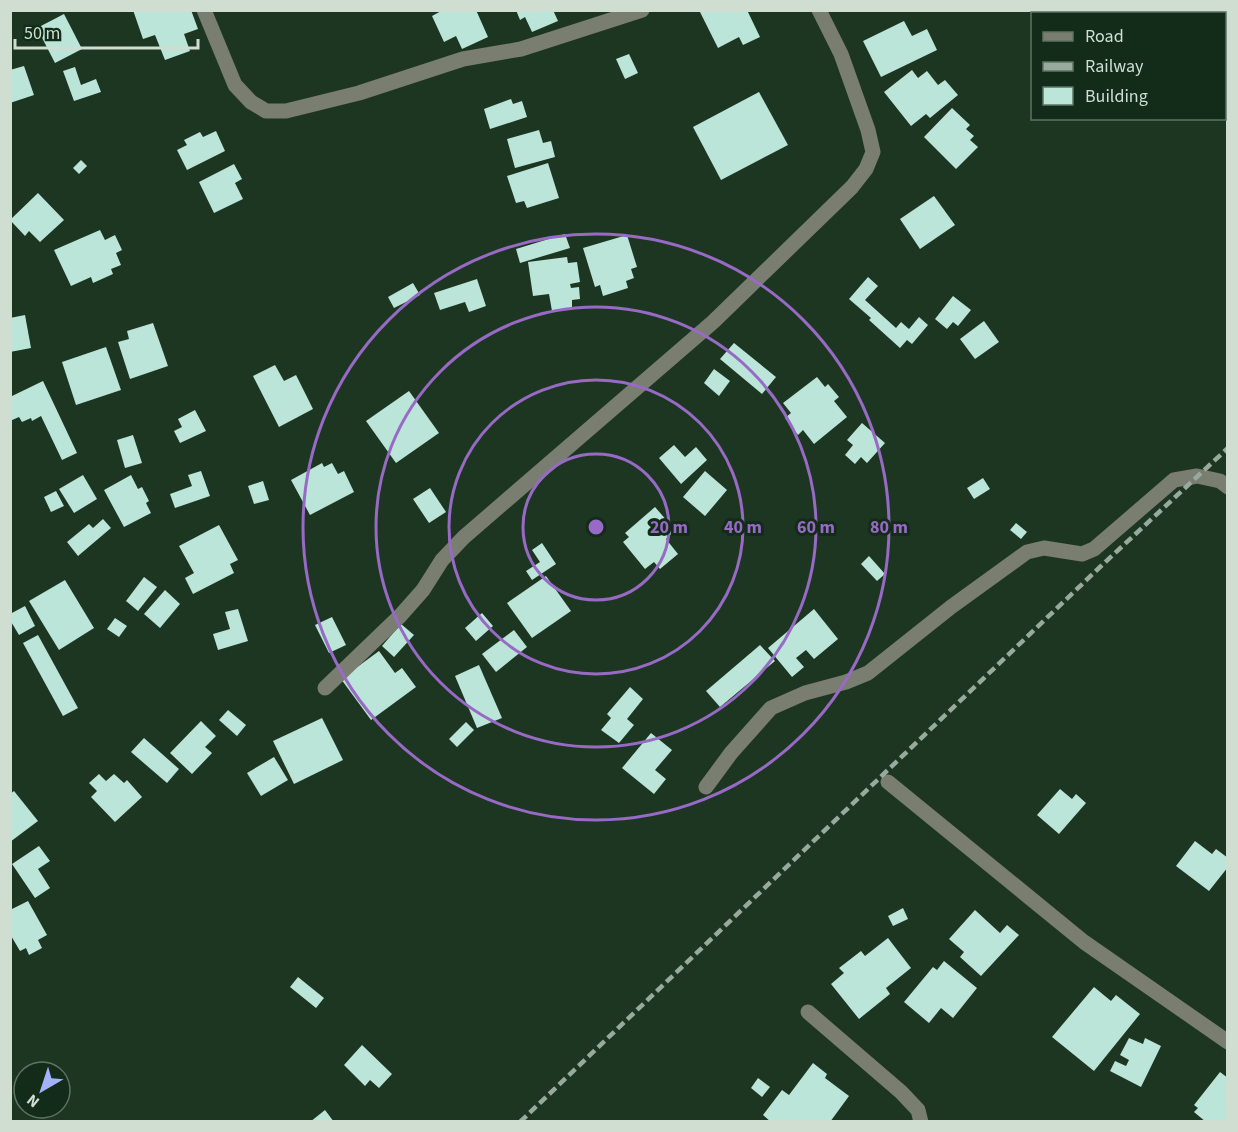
<svg xmlns="http://www.w3.org/2000/svg" width="1238" height="1132" font-family="'Source Sans 3',sans-serif">
	<style>
		.building { fill: #bae5d8 }
		.lines { fill: none; stroke-linecap: round; stroke-linejoin: round }
		.minor { stroke: #797e70; stroke-width: 15 }
		.rail { stroke: #98aa9b; stroke-width: 4.5; stroke-dasharray: 9 4.5; stroke-linecap: butt }
		.ring { fill: none; stroke: #986ac5; stroke-width: 3 }
		.centre { fill: #986ac5; stroke: #132c19; stroke-width: 3 }
		.ring-label { font-size: 18px; text-anchor: middle; font-weight: bold; fill: #986ac5; stroke: #132c19; stroke-width: 6; stroke-linejoin: round; paint-order: stroke }
	</style>
	<rect width="100%" height="100%" fill="#1d3622"/>
	<g class="building">
		<polygon points="133,10 191,10 198,29 184,34 190,51 165,60 155,35 143,39"/>
		<polygon points="443,10 476,10 488,37 462,49 456,36 444,42 432,16"/>
		<polygon points="516,10 553,10 558,21 532,32 525,17 520,20"/>
		<polygon points="699,10 747,10 760,37 743,45 739,37 718,48"/>
		<polygon points="1149,10 1200,10 1203,14 1152,14"/>
		<polygon points="64,14 82,49 55,63 37,28"/>
		<polygon points="904,21 912,36 927,29 937,50 881,77 863,41"/>
		<polygon points="629,54 638,73 625,79 616,59"/>
		<polygon points="24,66 34,95 10,103 10,70"/>
		<polygon points="75,67 81,85 96,79 101,92 74,101 63,71"/>
		<polygon points="912,70 918,78 927,71 938,85 945,80 958,95 930,118 926,114 911,126 884,92"/>
		<polygon points="759,92 788,145 721,180 693,127"/>
		<polygon points="511,99 513,104 522,101 527,117 490,129 484,109"/>
		<polygon points="952,108 970,125 966,129 974,136 970,140 978,147 956,169 924,137"/>
		<polygon points="539,130 543,143 551,141 555,157 515,168 507,139"/>
		<polygon points="216,131 225,151 187,170 177,150 187,145 184,140 200,132 203,137"/>
		<polygon points="81,160 87,166 79,174 73,168"/>
		<polygon points="548,163 559,198 527,208 524,201 516,203 507,176"/>
		<polygon points="234,164 242,179 235,183 243,199 214,213 199,182"/>
		<polygon points="38,193 64,220 40,242 29,231 25,236 10,220"/>
		<polygon points="934,196 955,225 920,249 900,219"/>
		<polygon points="100,230 105,240 115,235 122,250 116,253 121,265 111,269 113,274 93,283 91,277 71,286 54,250"/>
		<polygon points="565,234 570,248 520,263 516,249"/>
		<polygon points="627,235 637,267 631,269 634,278 626,281 628,288 603,296 600,285 595,287 583,248"/>
		<polygon points="567,257 568,263 577,262 580,282 570,284 571,288 579,287 580,299 572,300 572,308 552,311 549,294 533,296 528,262"/>
		<polygon points="868,277 878,286 865,300 896,328 901,322 909,329 919,317 928,325 912,344 907,340 900,348 869,320 871,318 849,299"/>
		<polygon points="477,279 486,306 469,312 465,302 440,310 434,293"/>
		<polygon points="413,283 420,295 394,308 388,297"/>
		<polygon points="953,296 971,310 958,326 953,322 947,329 935,319"/>
		<polygon points="25,315 31,348 10,352 10,318"/>
		<polygon points="984,321 999,342 975,359 960,339"/>
		<polygon points="153,323 168,366 130,379 118,342 129,339 127,331"/>
		<polygon points="734,343 776,377 762,394 720,359"/>
		<polygon points="106,347 121,390 76,405 62,362"/>
		<polygon points="275,365 284,381 296,375 313,409 279,427 253,376"/>
		<polygon points="714,369 730,381 719,396 704,383"/>
		<polygon points="817,377 825,387 828,384 839,397 834,401 847,417 814,444 803,430 798,435 785,418 791,413 783,403"/>
		<polygon points="43,381 77,453 62,460 41,416 32,421 31,418 22,422 19,417 10,421 10,397"/>
		<polygon points="409,391 439,433 396,463 366,421"/>
		<polygon points="195,410 206,431 180,443 174,431 182,427 178,419"/>
		<polygon points="862,423 885,443 867,463 861,457 855,464 845,455 853,445 847,440"/>
		<polygon points="133,435 142,463 125,468 117,440"/>
		<polygon points="674,445 685,457 696,447 707,460 681,484 659,458"/>
		<polygon points="322,463 324,467 332,463 338,474 344,471 354,492 310,515 291,480"/>
		<polygon points="201,471 210,496 175,508 170,494 192,486 188,475"/>
		<polygon points="705,471 727,490 705,516 683,497"/>
		<polygon points="83,475 97,499 74,513 59,489"/>
		<polygon points="131,475 138,489 142,487 149,501 146,503 151,513 124,527 104,490"/>
		<polygon points="983,478 990,489 974,499 967,488"/>
		<polygon points="263,481 269,500 254,504 248,486"/>
		<polygon points="430,488 446,512 429,523 413,499"/>
		<polygon points="56,491 64,506 51,512 44,497"/>
		<polygon points="655,507 675,530 666,539 678,554 660,569 654,562 645,569 623,542 629,537 625,533"/>
		<polygon points="103,519 111,528 78,556 67,542 89,524 93,528"/>
		<polygon points="1016,523 1027,532 1021,539 1010,530"/>
		<polygon points="219,525 238,560 230,564 234,573 193,594 185,578 194,573 179,546"/>
		<polygon points="542,543 556,564 532,580 526,571 540,562 532,550"/>
		<polygon points="869,556 885,574 877,581 861,564"/>
		<polygon points="546,576 571,611 532,638 507,603"/>
		<polygon points="144,577 157,587 138,611 126,601"/>
		<polygon points="65,580 94,628 59,650 29,601"/>
		<polygon points="165,590 180,604 160,628 144,614"/>
		<polygon points="25,606 35,626 19,635 10,620 10,614"/>
		<polygon points="238,609 248,641 218,650 213,634 230,629 225,612"/>
		<polygon points="814,609 838,639 814,659 806,650 796,658 804,667 792,677 768,648"/>
		<polygon points="482,613 493,626 476,641 465,628"/>
		<polygon points="332,617 346,645 329,653 315,625"/>
		<polygon points="115,618 127,626 119,637 107,629"/>
		<polygon points="401,624 414,635 394,657 382,646"/>
		<polygon points="514,630 527,647 496,672 482,654"/>
		<polygon points="38,635 78,708 63,716 23,643"/>
		<polygon points="760,645 775,661 720,707 706,691"/>
		<polygon points="379,651 395,673 402,668 416,687 371,720 341,679"/>
		<polygon points="479,665 502,718 477,728 455,676"/>
		<polygon points="630,687 643,699 627,719 634,725 619,743 601,730 611,718 607,714"/>
		<polygon points="228,710 246,725 237,736 219,720"/>
		<polygon points="322,718 343,760 294,784 273,741"/>
		<polygon points="201,721 216,736 205,747 212,753 192,774 170,753"/>
		<polygon points="466,722 474,730 457,747 449,739"/>
		<polygon points="651,733 672,750 655,770 666,779 654,794 622,768"/>
		<polygon points="144,738 179,769 167,783 131,752"/>
		<polygon points="274,757 288,780 261,796 247,773"/>
		<polygon points="99,774 106,781 114,774 124,783 127,780 142,797 115,822 91,797 97,791 89,783"/>
		<polygon points="1060,789 1072,799 1076,794 1086,803 1059,834 1037,815"/>
		<polygon points="14,791 38,821 10,842 10,794"/>
		<polygon points="1195,841 1212,854 1216,849 1228,858 1228,867 1209,891 1176,866"/>
		<polygon points="39,846 50,861 38,869 50,888 35,898 12,864"/>
		<polygon points="28,901 47,935 38,940 42,948 29,955 26,948 20,951 10,934 10,910"/>
		<polygon points="903,908 908,919 893,926 888,916"/>
		<polygon points="975,910 1000,933 1007,925 1019,935 981,976 960,957 964,952 949,939"/>
		<polygon points="888,938 911,968 886,988 890,994 859,1019 831,984 844,973 839,968 861,951 865,956"/>
		<polygon points="944,961 977,988 953,1018 941,1008 929,1023 904,1002 933,967 937,970"/>
		<polygon points="298,977 324,998 316,1008 290,987"/>
		<polygon points="1094,987 1111,1001 1116,995 1140,1014 1094,1071 1052,1037"/>
		<polygon points="1129,1038 1143,1044 1145,1038 1161,1046 1141,1087 1110,1071 1115,1061 1126,1066 1129,1060 1120,1055"/>
		<polygon points="362,1045 392,1074 379,1088 370,1080 365,1086 344,1065"/>
		<polygon points="813,1063 827,1074 825,1078 849,1096 830,1122 771,1122 763,1115 782,1090 789,1095"/>
		<polygon points="1220,1072 1228,1078 1228,1122 1206,1122 1194,1112 1198,1108 1194,1105"/>
		<polygon points="758,1078 770,1087 762,1097 751,1088"/>
		<polygon points="325,1110 334,1122 310,1122"/>
	</g>
	<g class="lines">
		<g class="minor">
			<polyline points="204,10 235,85 251,102 266,111 286,111 359,93 463,59 521,49 642,10"/>
			<polyline points="325,688 400,616 423,590 442,560 464,537 713,322 852,187 866,169 873,152 868,130 841,54 819,10"/>
			<polyline points="888,782 1084,942 1228,1042"/>
			<polyline points="706,787 731,753 771,708 805,693 846,682 868,673 951,607 1027,552 1044,548 1082,554 1094,549 1174,480 1197,476 1220,481 1228,487"/>
			<polyline points="808,1012 901,1092 918,1110 921,1122"/>
		</g>
		<polyline class="rail" points="520,1122 1100,567 1228,448"/>
	</g>
	<g class="ring">
		<circle cx="596" cy="527" r="73"/>
		<circle cx="596" cy="527" r="147"/>
		<circle cx="596" cy="527" r="220"/>
		<circle cx="596" cy="527" r="293"/>
	</g>
	<circle cx="596" cy="527" r="9" class="centre"/>
	<g class="ring-label">
		<text x="669" y="533">20 m</text>
		<text x="743" y="533">40 m</text>
		<text x="816" y="533">60 m</text>
		<text x="889" y="533">80 m</text>
	</g>
	<rect width="1238" height="1132" fill="none" stroke="#cfded1" stroke-width="24"/>
	<rect x="1031" y="12" width="195" height="108" fill="#132c19" stroke="#5e7363" stroke-width="1.5"/>
	<rect x="1043" y="32" width="30" height="9" fill="#797e70" stroke="#5e7363" stroke-width="1.5"/>
	<text x="1085" y="42" font-size="18" fill="#cfded1">Road</text>
	<rect x="1043" y="62" width="30" height="9" fill="#98aa9b" stroke="#5e7363" stroke-width="1.5"/>
	<text x="1085" y="72" font-size="18" fill="#cfded1">Railway</text>
	<rect x="1043" y="87" width="30" height="18" fill="#bae5d8" stroke="#5e7363" stroke-width="1.5"/>
	<text x="1085" y="102" font-size="18" fill="#cfded1">Building</text>
	<g transform="translate(42 1090) rotate(219)"><circle r="28" fill="#132c19" stroke="#5e7363" stroke-width="1.5"/>
	<path d="M0-4.5L10 22L0 15L-10 22Z" fill="#a4b2fc"/>
	<text y="-9" font-size="16" font-weight="bold" text-anchor="middle" fill="#cfded1">N</text>
	</g>
	<path d="M15 39v9h183v-9" fill="none" stroke="#cfded1" stroke-width="3"/>
	<text x="24" y="39" font-size="18" fill="#cfded1" stroke="#132c19" stroke-width="4.5" paint-order="stroke">50 m</text>
</svg>
